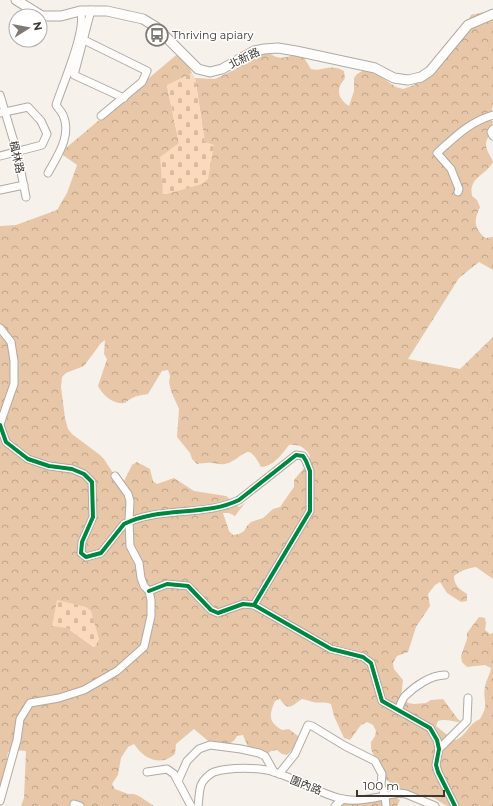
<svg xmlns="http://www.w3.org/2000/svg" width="493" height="806" font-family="Montserrat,'Noto Sans TC',sans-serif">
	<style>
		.forest { fill: url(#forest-crowns); fill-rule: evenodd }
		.cemetery { fill: url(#cemetery-stones) }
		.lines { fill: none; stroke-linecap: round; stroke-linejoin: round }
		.street-casing { stroke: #afaaa4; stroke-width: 9 }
		.secondary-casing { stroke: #afaaa4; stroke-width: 11 }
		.street { stroke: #fefdfc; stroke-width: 7 }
		.secondary { stroke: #fefdfc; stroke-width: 9 }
		.cycleway-casing { stroke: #fff; stroke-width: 6 }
		.cycleway { stroke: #00873e; stroke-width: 4 }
		.labels { text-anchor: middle; stroke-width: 3; stroke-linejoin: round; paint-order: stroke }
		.poi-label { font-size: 11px; fill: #3e3832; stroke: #fff; text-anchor: start }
		.street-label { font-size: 11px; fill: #3e3832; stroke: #fff }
	</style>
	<defs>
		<pattern id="forest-crowns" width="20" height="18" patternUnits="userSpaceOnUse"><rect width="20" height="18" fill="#e8c7a8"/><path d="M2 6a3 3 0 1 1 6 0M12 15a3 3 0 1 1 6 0" fill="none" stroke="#bda389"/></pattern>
		<pattern id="cemetery-stones" width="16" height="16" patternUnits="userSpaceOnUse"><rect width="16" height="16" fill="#fbdabc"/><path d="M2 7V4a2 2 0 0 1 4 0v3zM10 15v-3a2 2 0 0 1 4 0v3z" fill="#d8bca2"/></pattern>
	</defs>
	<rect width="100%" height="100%" fill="#f7f1eb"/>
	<g class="forest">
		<path d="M493,10V105C490,115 493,121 493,130C491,135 486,138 486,144C486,151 491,156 493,162C487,175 468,177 472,196L477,200L480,207C474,220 473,227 485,238L493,237V270L479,262L459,278L408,359L460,369L493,337V579L476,567C468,568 460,571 454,576C454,586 460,589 467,594V601L461,602L447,593L440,582L435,585L428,594L430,606L416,627L408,652L397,656L393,663L394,669L403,680L401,696L408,703L414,704L426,703L431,700L443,699L457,718L461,722C452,722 446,718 438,721L436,726L451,738L456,740C466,736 469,723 480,719C490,703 482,701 485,687C486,680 490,675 491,668L485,665L467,667L462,662L461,656L467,639V633L479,617L485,618L486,623L485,630L490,634L493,633V806H448L445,805L434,798L399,790L384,778L371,749V742L375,736L376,731L373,725L367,722L361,725L350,740L344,738L334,716L331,704C323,701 318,704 313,702C309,701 307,700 302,699C292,705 289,713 280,699L275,701C269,715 268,722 282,730L289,729L303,740L287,755L282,754L277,750L271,751L266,755L248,747L243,735L237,736C233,745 224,746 214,746L194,729L176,744L175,754C160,767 144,759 134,744L128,747L121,758L118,775L112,784L115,789L128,794H134L139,796L154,806H21L24,798L26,751L15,750L8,752L0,803V226L16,225L57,210L67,193L77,165L60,153L181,51L192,73L167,86L179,143L205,142L195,78L215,79L236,69L249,58L266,51C281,62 284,57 301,53L311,69C325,72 328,63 344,71C344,74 345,76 345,78C344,80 342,82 341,84C336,93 341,101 349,106L354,91V78L357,74L368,68L396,87L403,89L414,85L457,41L471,15ZM105,340L104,354L107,359L98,386C102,394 113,405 124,403C128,402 125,402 129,400C134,396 142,395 148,394L162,371L168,370L170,376L169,382L171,391L179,409L177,437L190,453L192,459L197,464C201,463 204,463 207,463C213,462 219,465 225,464C245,459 246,438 261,467C274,466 282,454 289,445C299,444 305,447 310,456L304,468L294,480V487L280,507L273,509L263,518L251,522L247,526L244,531L239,534L233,535L229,531L223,513H229L235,516L245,503L239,507L226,496L194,491L174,478L157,484L153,481L150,469L137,462L132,465L123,483L113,473L104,459L100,455L72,434L68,429L65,418L61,387L62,377L66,373L84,366L101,343ZM67,628L99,639L94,647Z"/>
		<polygon points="395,797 400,800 397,806 337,806 340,802"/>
	</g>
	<g class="cemetery">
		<polygon points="192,73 195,78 205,142 214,145 208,179 202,184 163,195 160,157 179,143 167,85"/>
		<polygon points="57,600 86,607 91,611 99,639 95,647 67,628 52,626"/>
	</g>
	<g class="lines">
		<g class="street-casing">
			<g id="street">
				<polyline points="91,10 74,75 124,98"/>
				<polyline points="84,40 147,71 142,82 101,116"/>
				<polyline points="0,95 17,152 26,197"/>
				<polyline points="0,113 28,107 41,121 47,134 42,145 0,156"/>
				<polyline points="493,129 491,132 493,136"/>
				<path d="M48,173C58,155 72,135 63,115C61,111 58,108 56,105C62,86 88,27 80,11"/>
				<polyline points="0,190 24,185"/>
				<path d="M458,192L459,189L451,169L437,153C455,137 469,122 493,115"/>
				<polyline points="0,328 11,342 14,361 14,384 0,424"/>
				<path d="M0,425L6,442L28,459L49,466L72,469L84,474L92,482L93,517L82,542L81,553L86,557L101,553L124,524C160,506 204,517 239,500L296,455L303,456L306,461L310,471V511L254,605"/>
				<polyline points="149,591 167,584 188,586 211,610 218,613 243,604 254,605 331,649 363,657 371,663 382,701 430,728 437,740 439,749 436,765 438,772 455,806"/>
				<path d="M398,710C400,706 402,699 405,696C415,686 431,675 445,675"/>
				<polyline points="439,749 467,721 468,698"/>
				<polyline points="147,772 167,769 174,774 191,806"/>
				<polyline points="279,774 295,754 308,725 312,726 345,746 375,761 382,774 381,785 385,796 386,806"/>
				<polyline points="178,781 187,761 199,749 210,745 241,749 259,753 265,756 274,772"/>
				<polyline points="0,801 17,740 20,719 30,703 59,698 84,690 117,671 144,647 151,616 151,600 149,591 144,586 141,578 139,563 130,546 129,521 130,501 128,494 115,476"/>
				<polyline points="74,806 74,804 80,806"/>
				<path d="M198,806C199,800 199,791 201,785C203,780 209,774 214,772C229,767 259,767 274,772C297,779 318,793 342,799C360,803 382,796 399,793L406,794L435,806"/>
				<polyline points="335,806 343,799"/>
			</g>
		</g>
		<g class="secondary-casing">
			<polyline id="secondary" points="16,0 42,16 61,16 80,11 107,11 143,19 156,27 198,69 210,72 222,69 254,51 264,49 278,48 296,51 375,68 394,78 408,80 421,77 430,71 468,25 493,14"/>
		</g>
		<use href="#street" class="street"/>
		<use href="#secondary" class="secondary"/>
		<g class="cycleway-casing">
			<g id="cycleway">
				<path d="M0,425L6,442L28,459L49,466L72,469L84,474L92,482L93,517L82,542L81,553L86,557L101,553L124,524C160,506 204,517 239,500L296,455L303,456L306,461L310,471V511L254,605"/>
				<polyline points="149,591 167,584 188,586 211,610 218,613 243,604 254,605 331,649 363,657 371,663 382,701 430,728 437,740 439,749 436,765 438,772 455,806"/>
			</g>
		</g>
		<use href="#cycleway" class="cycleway"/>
	</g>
	<defs>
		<g id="bus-ring" transform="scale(1.15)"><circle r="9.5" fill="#fff" stroke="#7f7973" stroke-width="1.5"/><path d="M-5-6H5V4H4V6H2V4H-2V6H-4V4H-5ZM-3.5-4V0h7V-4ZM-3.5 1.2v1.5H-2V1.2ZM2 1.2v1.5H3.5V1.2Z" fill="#7f7973"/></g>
	</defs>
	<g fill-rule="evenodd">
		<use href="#bus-ring" x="157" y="35"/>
	</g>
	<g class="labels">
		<g class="poi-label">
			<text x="172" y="39">Thriving apiary</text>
		</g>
		<g class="street-label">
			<text transform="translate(244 58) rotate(-26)" y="4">北新路</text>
			<text transform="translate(17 157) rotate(77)" y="4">楓林路</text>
			<text transform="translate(306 785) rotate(21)" y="4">圍內路</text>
		</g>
	</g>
	<g transform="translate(28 28) rotate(79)"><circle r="19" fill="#ffffff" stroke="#b2afad"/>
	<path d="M0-3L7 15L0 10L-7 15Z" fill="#7f7973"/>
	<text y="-6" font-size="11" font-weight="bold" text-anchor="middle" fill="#3e3832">N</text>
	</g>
	<path d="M357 790v6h87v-6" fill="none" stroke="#3e3832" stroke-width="2"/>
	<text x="363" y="790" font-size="12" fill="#3e3832" stroke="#ffffff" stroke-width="3" paint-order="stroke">100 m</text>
</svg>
